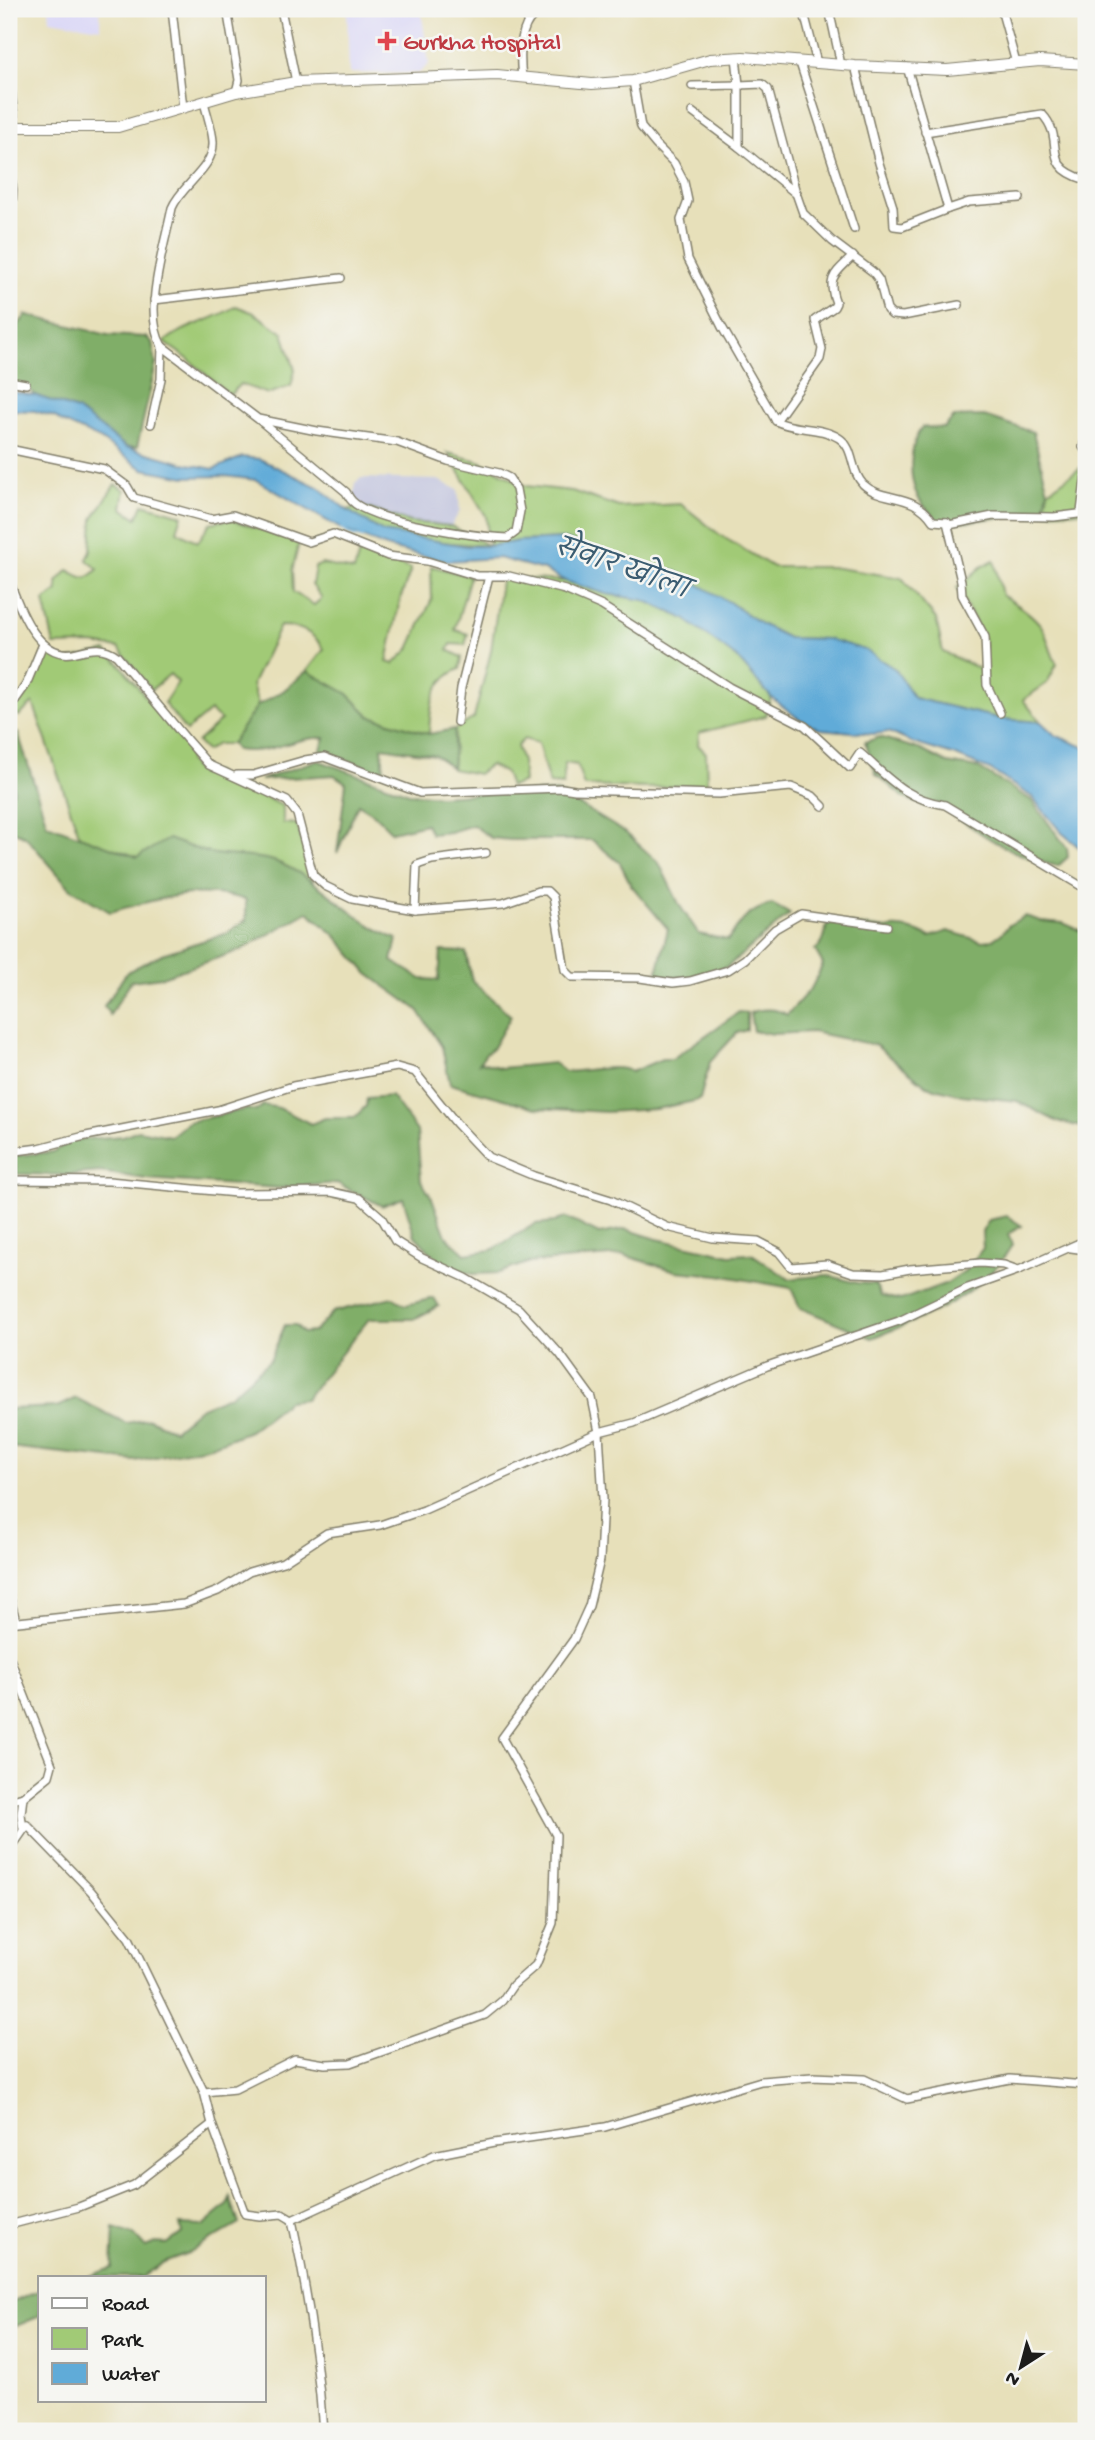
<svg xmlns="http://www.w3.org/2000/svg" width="1095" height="2440" font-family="'Gochi Hand','Playpen Sans Deva',sans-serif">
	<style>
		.built { fill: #d9d6f7 }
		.industrial { fill: #c0c2dd }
		.green { fill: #a1ca76; stroke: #5e7349; stroke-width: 2 }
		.forest { fill: #80ae67; stroke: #4e6542; stroke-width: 2 }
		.water { fill: #60abd8; stroke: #3e647a; stroke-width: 2 }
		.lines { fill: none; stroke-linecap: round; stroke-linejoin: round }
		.stream { stroke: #60abd8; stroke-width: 2.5 }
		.minor-casing { stroke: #827e6b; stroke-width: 10 }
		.tertiary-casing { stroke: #827e6b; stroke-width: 12 }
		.minor { stroke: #fff; stroke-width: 7 }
		.tertiary { stroke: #fff; stroke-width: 10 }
		.health-dot { fill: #e0444e; stroke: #f6f6f2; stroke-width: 2.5 }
		.labels { text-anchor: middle; stroke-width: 5; stroke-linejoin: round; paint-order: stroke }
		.health-label { font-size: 24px; fill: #be3a42; stroke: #f6f6f2; text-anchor: start }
		.water-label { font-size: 26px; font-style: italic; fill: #3b5c71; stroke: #f6f6f2 }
	</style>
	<rect width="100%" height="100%" fill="#f6f6f2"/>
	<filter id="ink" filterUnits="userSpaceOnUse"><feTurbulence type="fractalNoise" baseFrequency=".0143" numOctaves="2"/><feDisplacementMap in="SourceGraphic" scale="14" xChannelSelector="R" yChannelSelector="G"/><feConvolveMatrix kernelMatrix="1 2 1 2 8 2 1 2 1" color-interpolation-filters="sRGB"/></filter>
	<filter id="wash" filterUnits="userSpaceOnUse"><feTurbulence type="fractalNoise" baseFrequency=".00686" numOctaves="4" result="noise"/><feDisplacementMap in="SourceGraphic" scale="28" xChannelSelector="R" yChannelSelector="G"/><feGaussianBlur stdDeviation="1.57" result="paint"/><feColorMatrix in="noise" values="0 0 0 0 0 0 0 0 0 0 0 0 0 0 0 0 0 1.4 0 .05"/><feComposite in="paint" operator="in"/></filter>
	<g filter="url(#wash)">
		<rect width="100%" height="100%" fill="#e7e0ba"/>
		<g class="built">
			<polygon points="49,9 100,9 100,28 50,20"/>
			<polygon points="347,9 421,9 429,64 419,73 349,73"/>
		</g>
		<polygon class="industrial" points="361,478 438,480 458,490 460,511 451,526 410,522 361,506 353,500 356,483"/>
		<g class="green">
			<path d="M236,306L254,313L283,333L295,370L291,386L268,394L240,384L230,395L188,359L164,342C185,325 213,321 236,306Z"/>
			<path d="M448,453L482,462L526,486L572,491L619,507L681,504L720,535L773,567H831L902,578L936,619L943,652L982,670L984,639L957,588L981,567L994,560L1002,595C1016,604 1032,613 1042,627C1048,637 1050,653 1057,664L1047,683L1023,700L1041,722L1002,719L914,698L895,669L828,639L788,638L761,624L729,602L602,551L563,539L519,541L489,546L428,541L383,532L347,510L361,506L410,522L451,526L489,546L486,516Z"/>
			<polygon points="1086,464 1086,511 1043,513 1048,491"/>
			<path d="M115,484L125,490L122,508L137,518L143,504L182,515L177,531L198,542L210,523L231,519L299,543L292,571L293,592L314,605L322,598L312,585L315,567L322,564L354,571L360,550L411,569L400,600L387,662L394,664L409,649L432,599L431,566L470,576L455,630L468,634L465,645L451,644L448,650L462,657L460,669C432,680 430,707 429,734L370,716L348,694L307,671L324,649C313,632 300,626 280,626L252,684L258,705L231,744H217L206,751L197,742L221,720L210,711L186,731L164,703L178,682L170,674L151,690L119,648L92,644L54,645L44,601L58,591L57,582L68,570C82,577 85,583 98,569L87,560L91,550L93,519Z"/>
			<polygon points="511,578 565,581 606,594 644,600 685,619 705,633 738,659 771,697 766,716 699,733 698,745 706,753 707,784 648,788 584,786 577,765 565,763 563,785 549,784 538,743 524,739 517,746 522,762 524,782 510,787 505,773 490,765 478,774 452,769 455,729 474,718 491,651 501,581"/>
			<polygon points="106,651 120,664 166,723 189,749 189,762 201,775 214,772 283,806 283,823 297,824 313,881 272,861 213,854 168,840 138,857 80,837 33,703 19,716 9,712 35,677 45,654 67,660"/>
		</g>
		<g class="forest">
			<polygon points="26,315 108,335 146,337 152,342 156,364 137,447 126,447 77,410 37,396 27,388 9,385 9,337"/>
			<path d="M984,416L1033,432L1048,491L1043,513L950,523L935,520C930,511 922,506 918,497C908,477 909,445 922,427L944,428L954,417Z"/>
			<path d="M307,671L348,694L370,716L429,734L455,729L452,768L435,755L382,747L384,772L320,752L325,738C294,736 270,756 236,750L231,744L258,705L283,691Z"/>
			<path d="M18,733L47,824L137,857L168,839C183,844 199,851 215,854C234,857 256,855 274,861C321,878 351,921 397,939L392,961L422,979L439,980L441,951L466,952L472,981L511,1016L492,1049L486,1053L479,1063L482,1062L501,1068L554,1063L565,1072C581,1072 620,1063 631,1072L662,1059H672L739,1012L747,1013V1030L737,1033L710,1062L700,1099L695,1101L656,1109L606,1112L536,1108L450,1084L442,1047L418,1010L368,974L335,935L308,912L241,950L162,977L131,981L110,1015L104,1006L127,972L162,954L227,933L246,920V900C197,885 158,899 110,912L70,888L26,837L9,829V796L14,791L9,767V735Z"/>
			<path d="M880,737L921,750L947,763L978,768L1031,800L1067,848L1068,857L1058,866C1013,858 974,830 938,803L925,806L904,798L876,774L865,742Z"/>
			<path d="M317,760L409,793L440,796L504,792H558L626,833L659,863L680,906L699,934L728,940C742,920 748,911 772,904L790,914L727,967L690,978L656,977L668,929L631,885L620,863L592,840H511L491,838L473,825L450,832L431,834L426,824L392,832L374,814L358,804L337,853L346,783L334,775L260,780Z"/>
			<path d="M1025,916L1041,921L1063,923L1086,933V1128L1056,1121L1017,1101L962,1095L927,1086L875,1045L812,1032L774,1034L753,1031L750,1013C760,1008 778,1008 787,1015L812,987L823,964L815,950C824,944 825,934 827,924L833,922L887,929C900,925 918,931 930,937L948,931L981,941L992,940L1001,934L1009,925Z"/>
			<path d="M391,1096L417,1131L421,1181L432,1198L446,1236L465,1254L492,1250L535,1224L555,1222L565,1217L599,1234L626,1229L657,1239L730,1255L752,1254L789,1279L827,1275L857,1283L875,1284L881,1296L901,1300L947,1283L966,1270L983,1248L982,1232L989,1220L1007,1216L1022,1226L1008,1234L1012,1245C983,1296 924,1318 872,1338L800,1308L791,1288L719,1275L676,1271L623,1255L527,1263L499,1273L473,1274L452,1269L434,1256L415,1236L403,1198L382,1206L337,1183L279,1188L146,1179L100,1172L66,1175L17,1174L13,1156L52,1152L73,1140L123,1136L138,1130L171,1136L188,1122L247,1109L256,1111L263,1105L279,1108L311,1124L325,1118H354L366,1106L367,1098Z"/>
			<polygon points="392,1297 406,1305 434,1298 439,1306 414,1319 369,1319 305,1399 288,1401 249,1431 211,1446 135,1461 9,1447 9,1409 57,1407 76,1398 126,1423 149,1419 174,1430 201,1407 231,1395 270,1360 285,1325 296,1325 303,1333 314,1332 333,1312"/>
			<polygon points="230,2197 239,2224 188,2253 164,2262 143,2277 88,2277 112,2268 114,2228 134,2235 145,2247 156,2243 167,2244 182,2233 180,2225 203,2226 228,2205"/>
			<polygon points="40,2290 40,2316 9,2329 9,2304"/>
		</g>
		<polygon class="water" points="9,391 37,396 77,410 126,447 183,463 214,469 242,457 260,459 318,487 347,510 383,532 467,546 489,546 519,541 563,539 677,572 729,602 761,624 788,638 828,639 865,650 895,669 914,698 1002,719 1041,722 1055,735 1086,748 1086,853 1061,832 1032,797 990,770 956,756 913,743 888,732 874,734 820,729 799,719 771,697 738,659 685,619 644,600 606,594 565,581 544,570 498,558 447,561 389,548 343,530 256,480 225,476 186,477 143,469 100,439 62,422 55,417 35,411 9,410"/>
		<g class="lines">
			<polyline class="stream" points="341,528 351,535 363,538"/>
		</g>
	</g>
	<g filter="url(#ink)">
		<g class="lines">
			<g class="minor-casing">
				<g id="minor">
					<polyline points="172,9 183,108"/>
					<polyline points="227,9 239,80 236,92"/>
					<polyline points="281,9 296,82"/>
					<polyline points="803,9 817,63"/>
					<polyline points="829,9 841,65"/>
					<polyline points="1001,9 1016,63"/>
					<polyline points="805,14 829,10"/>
					<polyline points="736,57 739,85 762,84 768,89 796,193 803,213 832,241 873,272 879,280 887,310 892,315 903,316 959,305"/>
					<polyline points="800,63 854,229"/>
					<polyline points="855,66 879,163 893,207 894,226 902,227 948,209"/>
					<polyline points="907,67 948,209 969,202 1020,198"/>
					<polyline points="9,71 15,127"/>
					<path d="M522,78C520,60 518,29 533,16C537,13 544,11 549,9"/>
					<path d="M633,81L641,127L656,145L674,163L684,182L688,201L681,220L688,259L722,327L776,421C795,431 820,426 839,438C855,448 850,471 863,484C883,503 913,491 933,521L947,522L949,525L993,516L1054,517L1086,513"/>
					<polyline points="692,86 739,85 739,147 795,193"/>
					<path d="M204,102C207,115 212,128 213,141C215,168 181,185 172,208C165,245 142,313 162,346L258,419L317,431L397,442L448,461L499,473L509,478L516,489L520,511L516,532L508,538C477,537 372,522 352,501C349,498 348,495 346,492L258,419"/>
					<polyline points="692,112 739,147"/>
					<path d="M925,132L1042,114C1068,142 1037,165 1086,180"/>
					<polyline points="9,166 13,190 12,203"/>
					<polyline points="154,300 341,278"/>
					<polyline points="9,381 26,384"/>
					<path d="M776,421L820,359L822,349L815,320L834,307L836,303C826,277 835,274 853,256"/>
					<polyline points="151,424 161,379 162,346"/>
					<polyline points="1086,438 1083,447 1086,452"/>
					<path d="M9,449L104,469L127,486L134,498L211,519L233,515L309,542L333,534L388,556L427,561L477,576H509L565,590L602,606L729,687L805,726L850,768L860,753C890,779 904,798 945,805L1086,889"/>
					<polyline points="1081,512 1086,472"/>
					<polyline points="947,522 961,581 962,595 985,637 987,685 1000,713"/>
					<path d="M9,580C19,607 38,663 77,652C92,648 104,646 117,656L187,740L209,765L287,801L297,814L313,875L325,886L352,899L415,910L503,903L538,891H547L553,897L565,970L572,977L640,978L673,983L690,981L728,970L745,959L775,929L801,914L887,926"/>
					<polyline points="9,709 26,685 43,644"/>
					<polyline points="457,722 461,688 489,576"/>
					<polyline points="237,775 253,775 305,760 324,757 420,793 562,788 575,790 719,794 791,787 813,796 823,806"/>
					<polyline points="415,910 417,865 432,860 486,853"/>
					<polyline points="9,1152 39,1148 81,1137 218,1110 293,1086 397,1067 415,1072 456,1123 488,1157 534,1176 611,1200 667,1227 713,1238 758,1241 779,1252 791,1267 827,1264 853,1273 883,1274 910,1269 981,1263 1004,1265 1018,1270"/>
					<polyline points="9,1180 109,1181 236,1193 331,1192 359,1198 381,1217 395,1241 422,1258 466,1278 519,1309 560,1354 592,1398 599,1432 603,1499 600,1560 589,1606 574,1639 502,1738 556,1835 553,1923 536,1965 513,1985 502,2001 485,2015 350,2063 325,2064 295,2059 235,2089 204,2092"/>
					<polyline points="1071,1248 1086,1250"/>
					<polyline points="9,1595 16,1621"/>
					<polyline points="9,1623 184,1604 218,1591 249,1572 283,1562 327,1533 380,1525 424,1510 599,1432 634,1423 767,1366 899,1321 968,1288 1019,1270 1086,1240"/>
					<path d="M9,1656L52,1765L49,1776L23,1797L21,1814L23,1829L27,1825L91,1891L129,1938L204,2092L212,2124L245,2214L260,2216L282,2214L292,2220C307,2289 318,2360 323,2431"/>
					<polyline points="9,1801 23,1797"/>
					<polyline points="9,1843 16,1841 25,1828"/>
					<polyline points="292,2220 434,2155 494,2143 605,2127 761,2081 812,2077 864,2079 907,2099 1010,2079 1086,2085"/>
					<polyline points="9,2225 79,2207 134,2185 212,2124"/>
				</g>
			</g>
			<g class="tertiary-casing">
				<polyline id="tertiary" points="9,129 15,127 118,127 236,92 296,82 497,75 592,84 633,81 710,59 743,57 855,66 947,70 1040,61 1086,64"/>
			</g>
			<use href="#minor" class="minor"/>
			<use href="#tertiary" class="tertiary"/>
		</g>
	</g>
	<path class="health-dot" d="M383.5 30.5h7v7h7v7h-7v7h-7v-7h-7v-7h7z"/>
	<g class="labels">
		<g class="health-label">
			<text x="403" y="49">Gurkha Hospital</text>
		</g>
		<g class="water-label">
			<text transform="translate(622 566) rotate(19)" y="9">सेवार खोला</text>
		</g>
	</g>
	<rect width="1095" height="2440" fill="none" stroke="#f6f6f2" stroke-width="35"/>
	<rect x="38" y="2276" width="228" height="126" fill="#f6f6f2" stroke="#9f9f9c" stroke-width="2"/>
	<rect x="52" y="2298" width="35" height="10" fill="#ffffff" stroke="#9f9f9c" stroke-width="2"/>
	<text x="102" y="2310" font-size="21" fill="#1c1c1c">Road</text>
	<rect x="52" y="2328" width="35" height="21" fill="#a1ca76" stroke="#9f9f9c" stroke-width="2"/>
	<text x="102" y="2346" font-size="21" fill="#1c1c1c">Park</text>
	<rect x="52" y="2363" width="35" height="21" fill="#60abd8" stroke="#9f9f9c" stroke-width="2"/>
	<text x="102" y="2380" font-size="21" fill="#1c1c1c">Water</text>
	<g transform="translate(1021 2367) rotate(216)" stroke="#f6f6f2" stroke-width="5" paint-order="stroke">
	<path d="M0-5L12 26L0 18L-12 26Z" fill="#1c1c1c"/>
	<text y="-10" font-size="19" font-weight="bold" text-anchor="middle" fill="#1c1c1c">N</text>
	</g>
</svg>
